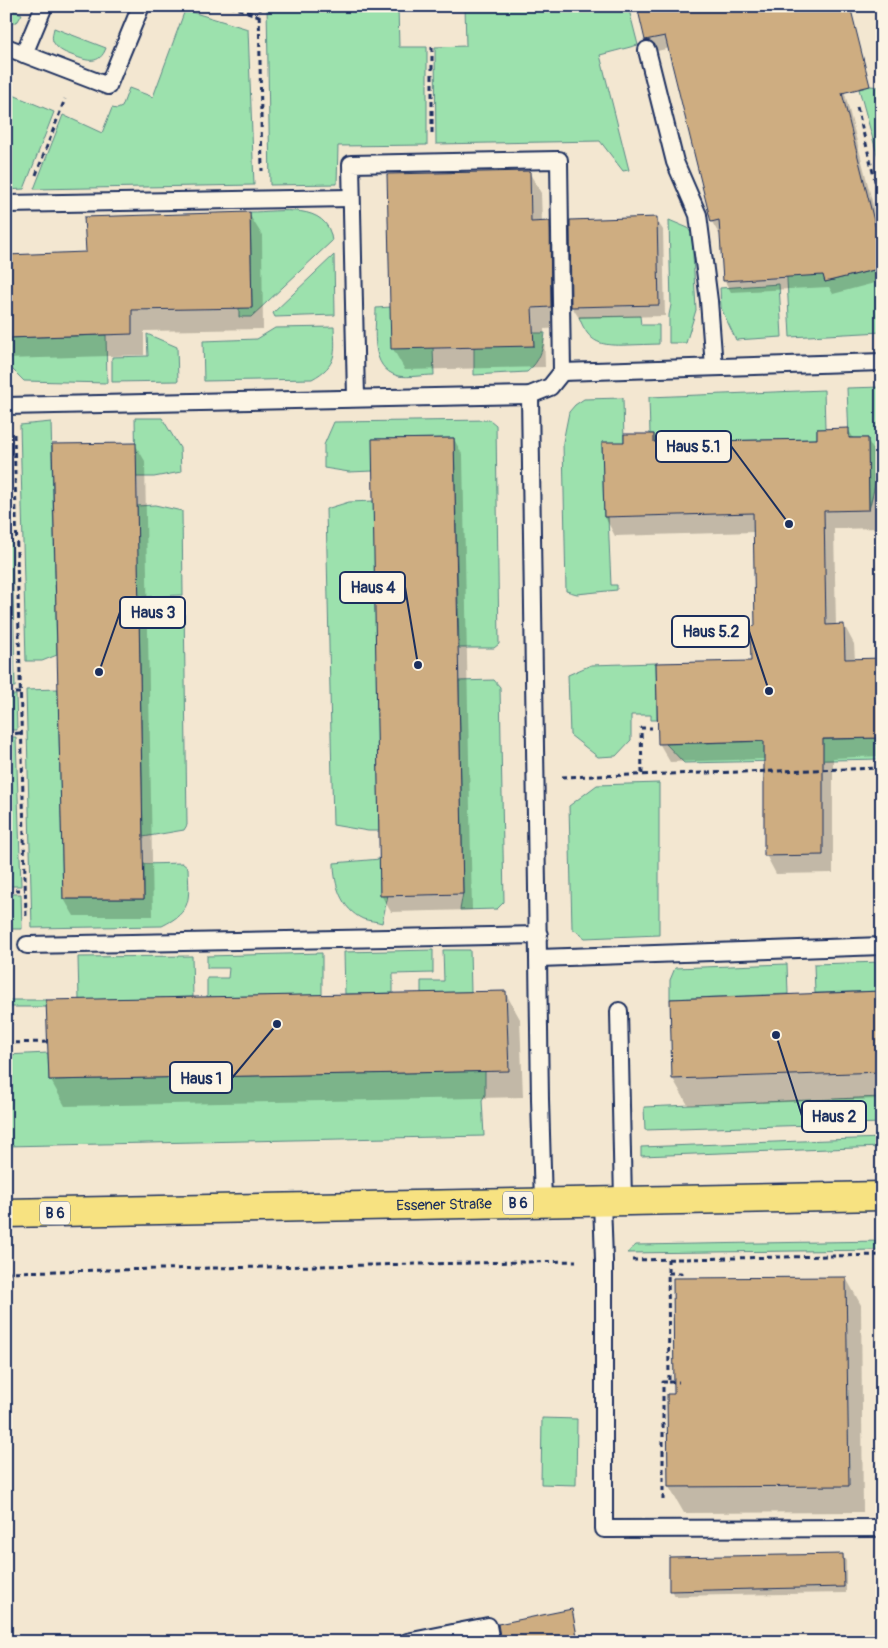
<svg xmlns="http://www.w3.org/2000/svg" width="888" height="1648" font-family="Pangolin,sans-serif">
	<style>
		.green { fill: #9ce1ad; stroke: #5c8886 }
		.shadow { fill: #0003 }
		.building { fill: #cead81; stroke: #1b2f5e }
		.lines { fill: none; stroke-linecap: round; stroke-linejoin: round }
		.service-casing { stroke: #1b2f5e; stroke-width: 20 }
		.primary-casing { stroke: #1b2f5e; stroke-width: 31 }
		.path { stroke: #1b2f5e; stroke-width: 3; stroke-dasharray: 5 4; stroke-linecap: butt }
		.service { stroke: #fcf5e5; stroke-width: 16 }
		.primary { stroke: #f7e281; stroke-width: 28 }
		.labels { text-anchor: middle; stroke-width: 4; stroke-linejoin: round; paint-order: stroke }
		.shield { fill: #fcf5e5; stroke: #5e6a86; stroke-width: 1 }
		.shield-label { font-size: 14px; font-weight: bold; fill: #1b2f5e }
		.street-label { font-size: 15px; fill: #1b2f5e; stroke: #fcf5e5 }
		.leader { fill: none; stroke: #1b2f5e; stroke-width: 2 }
		.callout-dot { fill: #1b2f5e; stroke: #fcf5e5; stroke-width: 2 }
		.callout { fill: #fcf5e5; stroke: #1b2f5e; stroke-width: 2 }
		.callout-label { font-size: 16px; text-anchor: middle; font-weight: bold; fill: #1b2f5e }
	</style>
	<rect width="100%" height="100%" fill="#f3e7d1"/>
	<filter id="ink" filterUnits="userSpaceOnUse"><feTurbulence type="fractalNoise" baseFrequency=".02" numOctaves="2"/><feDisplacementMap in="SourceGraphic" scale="10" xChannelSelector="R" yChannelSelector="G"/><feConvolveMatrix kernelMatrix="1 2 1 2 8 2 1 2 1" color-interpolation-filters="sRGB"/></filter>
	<g filter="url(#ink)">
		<g class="green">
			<polygon points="267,6 398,6 399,47 427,47 427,145 338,146 337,184 270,185"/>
			<polygon points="465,6 628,6 638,45 600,55 629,170 623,171 600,141 436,144 435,47 466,46"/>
			<polygon points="6,8 22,14 18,21 6,26"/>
			<polygon points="185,10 248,29 254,185 34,189 63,115 102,133 112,108 117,109 122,107 129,88 153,97"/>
			<path d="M54,28L106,48C100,65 87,61 74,56C66,53 59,51 54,43C51,39 53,33 54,28Z"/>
			<polygon points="870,86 882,87 882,172 859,89"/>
			<polygon points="6,92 54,112 24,189 6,190"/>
			<path d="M250,212C279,212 328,201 332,241L251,317H239V308L252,307Z"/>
			<polygon points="669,220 688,228 692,235 696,310 686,343 669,343 669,315 671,305"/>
			<polygon points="810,224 825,282 882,268 882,332 790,337 785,241"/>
			<polygon points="334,255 335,315 275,317 273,313"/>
			<polygon points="779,284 782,337 736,340 721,308 720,288"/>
			<path d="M391,307L433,348L434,375C423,375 409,378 398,376C369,368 376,331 376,308Z"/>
			<path d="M640,316L641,325H659V344C649,344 638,345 628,345C601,346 589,344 579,317Z"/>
			<path d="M334,327C335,353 338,365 312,379L204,381L203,341L257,339L275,328Z"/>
			<path d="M533,333H545C543,350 540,361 527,372L474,375V347Z"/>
			<polygon points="147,334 177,347 178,381 112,382 112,357 148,356"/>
			<polygon points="106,335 107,383 24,381 6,363 6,338"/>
			<polygon points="882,387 882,456 869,510 868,438 849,438 847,388"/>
			<polygon points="824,390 825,429 817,429 817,439 654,442 654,434 650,434 649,397"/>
			<polygon points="623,398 624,443 602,443 604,517 608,517 611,585 617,585 617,590 577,594 566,591 563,442 569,412 575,405 584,399"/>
			<polygon points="135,418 162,418 180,448 181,472 154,477 136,477"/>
			<polygon points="490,420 496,425 499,644 494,648 459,648 454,438 373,439 373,471 349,472 324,468 324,445 334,422"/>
			<polygon points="51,422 57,655 42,661 26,661 20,425"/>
			<polygon points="6,427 9,427 10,487 6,487"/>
			<polygon points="6,496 11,496 15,687 6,687"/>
			<polygon points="374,501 379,831 368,831 333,825 326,509 349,502"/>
			<polygon points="155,505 182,511 183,595 138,597 137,506"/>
			<polygon points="184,604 187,825 184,830 143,837 139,606"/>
			<polygon points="656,663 657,720 651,720 651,715 631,715 631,740 616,756 598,757 570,735 568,675 591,665"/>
			<polygon points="494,680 500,687 504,902 497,909 460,910 463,893 459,681"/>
			<path d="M58,689L63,899H144V864L182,863L188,868C189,899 193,911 162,926L32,928L26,690Z"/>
			<polygon points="6,695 16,695 17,730 6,730"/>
			<polygon points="6,737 16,737 21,886 6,886"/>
			<polygon points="882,738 882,759 684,763 666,744"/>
			<polygon points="659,783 659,935 585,938 572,928 569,806 597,785"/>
			<path d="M380,859V895H388L382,923C376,921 369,921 363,919C341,909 334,884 334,863Z"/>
			<polygon points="6,894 21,894 22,929 7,929 7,1000 47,1000 47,1007 6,1007"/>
			<polygon points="433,950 433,973 393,974 393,993 345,994 344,952"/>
			<polygon points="443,950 470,950 471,992 421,993 421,981 444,981"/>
			<polygon points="322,953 322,995 207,997 207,978 228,978 229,968 207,968 207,956"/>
			<polygon points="192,956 193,997 79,1000 78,957"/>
			<polygon points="882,962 882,991 815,993 814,964"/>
			<polygon points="787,964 788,994 670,999 670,980 675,968"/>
			<polygon points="48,1053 49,1080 485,1071 485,1095 482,1100 484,1136 6,1146 6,1055"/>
			<polygon points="882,1097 882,1123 645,1130 644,1107"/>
			<polygon points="882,1138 882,1147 641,1156 641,1147"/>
			<polygon points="882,1241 882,1250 627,1253 636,1245"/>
			<polygon points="542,1418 577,1419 576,1485 541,1484"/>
		</g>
		<g class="shadow">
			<polygon points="638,6 823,6 882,241 882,281 833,294 829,287 731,292 724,280 721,233 719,234 712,222 670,48 653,52 647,40"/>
			<polygon points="529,172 541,193 542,223 549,222 561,244 563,328 544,329 545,367 405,370 393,349"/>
			<polygon points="249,214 262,235 263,329 144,331 144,355 6,359 6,256 87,253"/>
			<polygon points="656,219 663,230 665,316 579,318 572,307"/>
			<polygon points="848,429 854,439 867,439 878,458 879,528 834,529 836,626 844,625 854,644 855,660 882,659 882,756 833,758 833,873 776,874 766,855 765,759 670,762 659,743 752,662 756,627 754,532 615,536 605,517 603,444 625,444 654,435 658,443 819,440"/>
			<polygon points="454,439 463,456 472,910 391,912 381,895"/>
			<polygon points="135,444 145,461 153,916 74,916 64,899"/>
			<polygon points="505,992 520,1019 523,1097 65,1106 50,1079"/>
			<polygon points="882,992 882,1099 688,1105 673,1079"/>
			<polygon points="846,1278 861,1305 863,1512 684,1513 669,1487 675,1395"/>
			<polygon points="842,1555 846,1561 846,1593 674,1596 671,1590"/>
			<polygon points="571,1610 574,1616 579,1642 514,1642"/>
			<polygon points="324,1640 326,1642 314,1642"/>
		</g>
		<g class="building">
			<polygon points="637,6 850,6 870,86 842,93 882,253 882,268 825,282 823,275 723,281 719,220 711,222 665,36 645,40"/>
			<polygon points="530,171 531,222 550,221 551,307 532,308 534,346 391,349 387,174"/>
			<polygon points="250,212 252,308 132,310 132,334 6,338 6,255 86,252 84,217"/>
			<polygon points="657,217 659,305 571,307 570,220"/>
			<polygon points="849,428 849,438 868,438 869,510 824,511 826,625 844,624 845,659 882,658 882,738 823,739 823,855 764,856 764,741 658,744 656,663 751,661 750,627 755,626 753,513 604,517 602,442 624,442 624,434 654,434 654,442 817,439 817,429"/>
			<polygon points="454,438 463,894 380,896 372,439"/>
			<polygon points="136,443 144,899 63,899 52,444"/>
			<polygon points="506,991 509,1071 49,1080 46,1000"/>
			<polygon points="882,991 882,1072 672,1079 670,999"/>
			<polygon points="846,1277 849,1486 668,1487 667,1394 674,1394 673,1278"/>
			<polygon points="843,1554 844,1587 669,1591 669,1557"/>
			<polygon points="572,1609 578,1642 501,1642 498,1624"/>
		</g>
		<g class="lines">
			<g class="service-casing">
				<g id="service">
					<polyline points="6,47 108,86 141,6"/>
					<polyline points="647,50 675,162 698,215 709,301 714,367"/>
					<polyline points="24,54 44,6"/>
					<polyline points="6,204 351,198"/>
					<polyline points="562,372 882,362"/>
					<polyline points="530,395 540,1099 543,1203"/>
					<polyline points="6,406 530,395 550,387 562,372 559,160 351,164 356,398"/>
					<polyline points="27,945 539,935"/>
					<polyline points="539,958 882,946"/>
					<polyline points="619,1011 623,1201"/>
					<polyline points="602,1202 604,1260 604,1529 882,1528"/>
					<polyline points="407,1642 488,1626 491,1642"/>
				</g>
			</g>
			<g class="primary-casing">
				<g id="primary">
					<path id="s1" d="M6,1213L882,1196"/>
				</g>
			</g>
			<g class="path">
				<polyline points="230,6 259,16"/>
				<polyline points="259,6 262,171"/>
				<polyline points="432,47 432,136"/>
				<polyline points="857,107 882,209"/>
				<polyline points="36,175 65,99"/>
				<polyline points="14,434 26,917"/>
				<polyline points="6,492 15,492"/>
				<polyline points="6,693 20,693"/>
				<polyline points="6,734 21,733"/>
				<polyline points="642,774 641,728 652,728"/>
				<polyline points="562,777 882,768"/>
				<polyline points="6,890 25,890"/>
				<polyline points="6,1043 48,1042"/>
				<polyline points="632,1260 882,1255"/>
				<polyline points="6,1272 576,1261"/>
				<polyline points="668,1273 681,1273 681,1278"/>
				<polyline points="669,1382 679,1382"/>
				<polyline points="663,1500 663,1382 669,1382 668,1259"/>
			</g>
			<use href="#service" class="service"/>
			<use href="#primary" class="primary"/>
		</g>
	</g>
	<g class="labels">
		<g class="shield">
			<rect x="503" y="1191.5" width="30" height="23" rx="4"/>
			<rect x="40" y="1201.5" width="30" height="23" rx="4"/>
		</g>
		<g class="shield-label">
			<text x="518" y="1208">B 6</text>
			<text x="55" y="1218">B 6</text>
		</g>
		<g class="street-label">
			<text dy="5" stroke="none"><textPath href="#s1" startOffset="438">Essener Straße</textPath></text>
		</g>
	</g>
	<path class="leader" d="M789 524L731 446M418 665L405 587M99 672L120 612M769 691L749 631M277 1024L232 1078M776 1035L802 1116"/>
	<g class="callout-dot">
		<circle cx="789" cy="524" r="5"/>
		<circle cx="418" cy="665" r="5"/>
		<circle cx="99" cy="672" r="5"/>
		<circle cx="769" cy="691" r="5"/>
		<circle cx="277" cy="1024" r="5"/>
		<circle cx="776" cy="1035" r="5"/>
	</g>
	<g class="callout">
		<rect x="656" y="431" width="75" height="31" rx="5"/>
		<rect x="340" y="572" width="65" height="31" rx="5"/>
		<rect x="120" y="597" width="65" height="31" rx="5"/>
		<rect x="672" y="616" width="77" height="31" rx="5"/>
		<rect x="170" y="1062" width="62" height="31" rx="5"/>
		<rect x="802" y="1101" width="64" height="31" rx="5"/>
	</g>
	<g class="callout-label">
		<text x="693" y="452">Haus 5.1</text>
		<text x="373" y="593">Haus 4</text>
		<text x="153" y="618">Haus 3</text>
		<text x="711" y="637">Haus 5.2</text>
		<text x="201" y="1084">Haus 1</text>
		<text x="834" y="1122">Haus 2</text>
	</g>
	<rect width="888" height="1648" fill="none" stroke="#fcf5e5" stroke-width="25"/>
	<rect x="12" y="12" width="863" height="1623" fill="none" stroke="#1b2f5e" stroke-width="2" filter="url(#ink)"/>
</svg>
